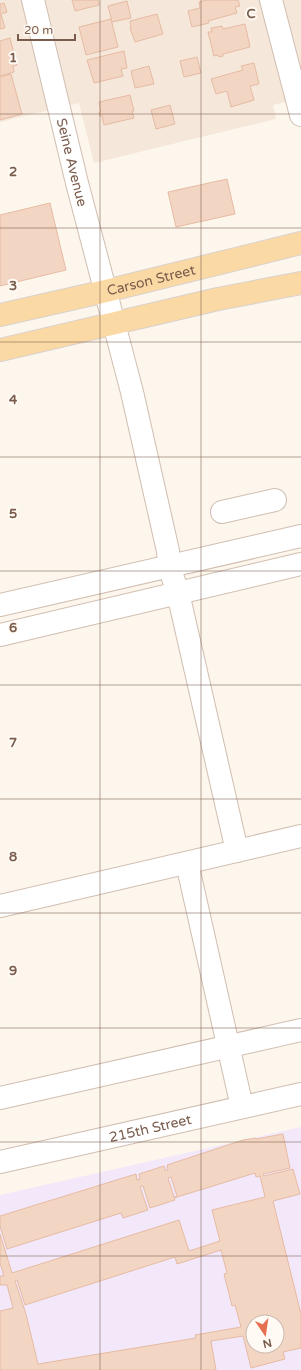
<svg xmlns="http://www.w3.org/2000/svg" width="301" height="1370" font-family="'Varela Round',sans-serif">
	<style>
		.residential { fill: #f5e8da }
		.education { fill: #f3e8fa; fill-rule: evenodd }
		.building { fill: #f3d5c3; stroke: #e6bba3; fill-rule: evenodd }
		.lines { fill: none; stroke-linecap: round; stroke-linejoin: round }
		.minor-casing { stroke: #d1beb0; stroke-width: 24 }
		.major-casing { stroke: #dad1cd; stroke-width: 24 }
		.minor { stroke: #fff; stroke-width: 22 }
		.major { stroke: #fbd9a5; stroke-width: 22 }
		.grid { fill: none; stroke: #7a5c4d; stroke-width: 1; stroke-opacity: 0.55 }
		.labels { text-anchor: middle; stroke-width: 4; stroke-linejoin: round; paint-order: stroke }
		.street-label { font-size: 14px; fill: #7a5c4d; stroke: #fffaf3 }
		.grid-label { font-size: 13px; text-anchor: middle; font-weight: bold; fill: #7a5c4d; stroke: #fffaf3; stroke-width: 4; stroke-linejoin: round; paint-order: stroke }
	</style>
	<rect width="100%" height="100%" fill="#fdf6ec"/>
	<polygon class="residential" points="0,0 301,0 301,98 273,105 276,119 94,163 79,103 0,122"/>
	<path class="education" d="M301,1127V1370H0V1195ZM253,1322H277V1346H253Z"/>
	<g class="building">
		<polygon points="72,0 98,0 99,5 75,11"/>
		<polygon points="207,0 238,0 240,6 235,7 237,13 208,21 209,23 192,27 188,11 200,8 199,2"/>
		<polygon points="127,1 131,18 112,22 108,6"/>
		<polygon points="4,3 7,12 1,14 5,28 0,29 0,4"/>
		<polygon points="157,14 163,34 135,42 130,28 131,28 130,21"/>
		<polygon points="111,19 118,47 86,55 79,27"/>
		<polygon points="245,24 250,47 223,54 223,56 219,57 218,55 214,56 208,32 212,32 211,28 222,26 223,29"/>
		<polygon points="10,38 17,65 13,66 14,72 0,76 0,41"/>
		<polygon points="124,51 127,68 121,69 123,76 94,83 87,60"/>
		<polygon points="197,57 201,73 184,77 180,61"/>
		<polygon points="254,63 259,84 250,86 254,100 231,107 227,91 216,94 211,79 243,70 241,66"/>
		<polygon points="149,66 154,84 135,88 131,71"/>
		<polygon points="11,74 22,114 0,120 0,77"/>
		<polygon points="130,95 134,111 132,111 134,118 104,125 102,116 100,116 99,112 101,112 99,102"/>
		<polygon points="170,105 175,124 156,129 151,110"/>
		<polygon points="227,179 235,214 176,227 168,192"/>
		<polygon points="50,203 66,270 0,286 0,215"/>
		<path d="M283,1134L290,1168L263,1174L264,1176L293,1169L300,1194L273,1201L301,1314V1348L283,1352L285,1359L251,1368L243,1336L211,1341L216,1370H0V1311L13,1308L7,1285H0V1276H4L0,1263V1234L12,1273L179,1220L189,1251L220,1241L212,1210L265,1197L260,1176L256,1177L255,1173L174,1198L175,1200L150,1208L143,1186L140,1187L148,1210L123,1218L121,1213L7,1249L0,1226V1216L136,1174L137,1180L140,1179L139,1174L164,1166L166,1171L168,1170L167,1165L243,1140L256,1138V1139ZM171,1177L177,1196L174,1197L168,1178ZM221,1250L227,1273L224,1274L232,1306L235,1305L241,1327L195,1335L196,1338L38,1364L26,1314L15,1281L17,1280L25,1305L175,1257L177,1264ZM253,1322H277V1346H253Z"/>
	</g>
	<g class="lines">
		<g class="minor-casing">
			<g id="minor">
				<path id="s1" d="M33,0L77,183L132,392L168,551L169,566L178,593L237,851"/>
				<polyline points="271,0 301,115"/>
				<polyline points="222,512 275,500"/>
				<polyline points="0,605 301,536"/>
				<polyline points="0,635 301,564"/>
				<polyline points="187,863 242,1107"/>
				<polyline points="0,906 301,836"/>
				<polyline points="0,1098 301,1030"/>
				<path id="s2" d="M0,1162L301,1094"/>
			</g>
		</g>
		<g class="major-casing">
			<g id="major">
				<path id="s3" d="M0,315L106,291L301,243"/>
				<polyline points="0,350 218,299 301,283"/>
			</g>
		</g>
		<use href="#minor" class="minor"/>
		<use href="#major" class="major"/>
	</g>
	<path class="grid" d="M100,0V1370M201,0V1370M0,114H301M0,228H301M0,342H301M0,457H301M0,571H301M0,685H301M0,799H301M0,913H301M0,1028H301M0,1142H301M0,1256H301"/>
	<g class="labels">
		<g class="street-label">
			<text dy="5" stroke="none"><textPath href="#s1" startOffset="167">Seine Avenue</textPath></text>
			<text dy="5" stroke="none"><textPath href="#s3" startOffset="155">Carson Street</textPath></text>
			<text dy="5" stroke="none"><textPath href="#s2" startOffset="154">215th Street</textPath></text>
		</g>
	</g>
	<g class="grid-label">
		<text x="251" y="18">C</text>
		<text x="13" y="62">1</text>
		<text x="13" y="176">2</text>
		<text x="13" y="290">3</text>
		<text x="13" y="404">4</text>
		<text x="13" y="518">5</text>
		<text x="13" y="632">6</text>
		<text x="13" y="747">7</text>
		<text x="13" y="861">8</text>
		<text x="13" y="975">9</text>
	</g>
	<g transform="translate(265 1334) rotate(167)"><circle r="19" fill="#fffaf3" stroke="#cabbb1"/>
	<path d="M0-3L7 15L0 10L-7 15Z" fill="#e76f51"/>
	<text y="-6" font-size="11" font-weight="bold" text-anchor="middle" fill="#7a5c4d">N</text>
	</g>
	<path d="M18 34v6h57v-6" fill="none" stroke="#7a5c4d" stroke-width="2"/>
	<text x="24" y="34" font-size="12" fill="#7a5c4d" stroke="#fffaf3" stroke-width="3" paint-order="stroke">20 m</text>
</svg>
